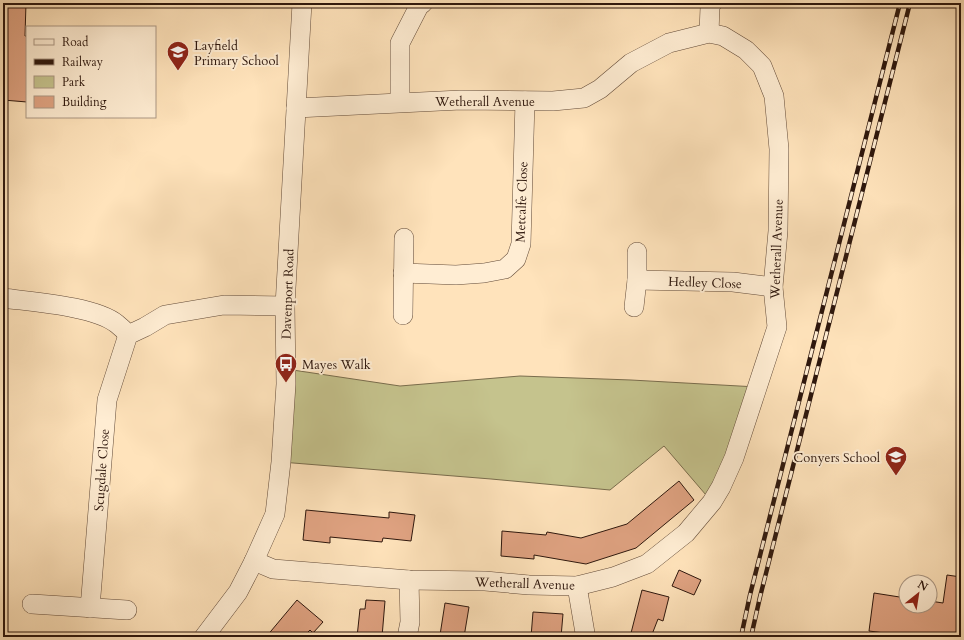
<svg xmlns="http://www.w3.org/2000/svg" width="964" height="640" font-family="Cardo,serif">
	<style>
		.green { fill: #c5c38d; stroke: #7a6d4d }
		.building { fill: #e0a382; stroke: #2e170d }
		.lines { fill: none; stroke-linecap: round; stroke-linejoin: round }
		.minor-casing { stroke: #624a38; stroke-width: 20 }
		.minor { stroke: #ffedd3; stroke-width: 19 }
		.rail-casing { stroke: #2e170d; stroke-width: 4.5 }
		.rail { stroke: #ffedd3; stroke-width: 3; stroke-dasharray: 9; stroke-linecap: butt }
		.labels { text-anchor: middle; stroke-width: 4; stroke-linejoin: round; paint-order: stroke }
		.poi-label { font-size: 13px; fill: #2e170d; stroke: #ffedd3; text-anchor: start }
		.street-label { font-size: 13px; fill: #2e170d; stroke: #ffedd3 }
	</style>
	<rect width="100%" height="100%" fill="#ffe3bb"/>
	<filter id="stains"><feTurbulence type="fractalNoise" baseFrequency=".005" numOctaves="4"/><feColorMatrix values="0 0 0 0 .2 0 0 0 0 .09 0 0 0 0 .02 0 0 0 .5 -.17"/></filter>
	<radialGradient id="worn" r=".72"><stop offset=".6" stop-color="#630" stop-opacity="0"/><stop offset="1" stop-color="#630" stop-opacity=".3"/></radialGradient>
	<polygon class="green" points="286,369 400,386 520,376 631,380 757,387 712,502 664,446 610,490 491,479 281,462"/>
	<g class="building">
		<polygon points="3,3 26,3 25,36 27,36 27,102 3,100"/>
		<polygon points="679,481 694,500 636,548 586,564 534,555 534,559 501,556 502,531 546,535 547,532 581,538 627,524"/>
		<polygon points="306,510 389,518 389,512 415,515 411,541 383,538 382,542 330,537 330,543 303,540"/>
		<polygon points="679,570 701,580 694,595 672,586"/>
		<polygon points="947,575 961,577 961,637 916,637 869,631 874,593 906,598 906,606 930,606 930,601 943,603"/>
		<polygon points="642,590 669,597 663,621 658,619 651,637 630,637"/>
		<polygon points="297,600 323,622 313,633 310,630 303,637 266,637"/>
		<polygon points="366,600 385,601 382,637 357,637 360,609 365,609"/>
		<polygon points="445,603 469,607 464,637 440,635"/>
		<polygon points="533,612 563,614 561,637 531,637"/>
	</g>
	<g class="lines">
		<g class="minor-casing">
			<g id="minor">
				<polyline points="709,33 710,7 712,3"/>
				<polyline points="400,102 400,43 419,6 423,3"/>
				<polyline points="403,273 456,275 484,273 505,269 516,259 521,244 525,101"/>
				<polyline points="637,280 733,282 773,287"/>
				<path d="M3,298C32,302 95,306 117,324C121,327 125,331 128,335"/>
				<polyline points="634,307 637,280 637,252"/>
				<polyline points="403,315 404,238"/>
				<polyline points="254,561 273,569 409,580 485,581 529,585 577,586 613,577 647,564 686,533 712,502 721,487 734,458 777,327 773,287 778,231 779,149 774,96 762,66 746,50 723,36 709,33 669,43 631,63 600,89 584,98 553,101 461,100 296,108"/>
				<polyline points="577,586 585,633 584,637"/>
				<polyline points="32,604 127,610"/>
				<polyline points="90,608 107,400 128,335 145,327 165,315 224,305 285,306"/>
				<polyline points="204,637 238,592 254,561 275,514 281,462 286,384 285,306 302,3"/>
				<polyline points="407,637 410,622 409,580"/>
			</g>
		</g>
		<use href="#minor" class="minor"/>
		<g class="rail-casing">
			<g id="rail">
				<polyline points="741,637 750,595 900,3"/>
				<polyline points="751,637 760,597 910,3"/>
			</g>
		</g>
		<use href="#rail" class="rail"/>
	</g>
	<defs>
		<g id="school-pin" transform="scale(1.15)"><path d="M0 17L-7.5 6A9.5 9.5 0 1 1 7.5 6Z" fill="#8f2418" stroke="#ffedd3"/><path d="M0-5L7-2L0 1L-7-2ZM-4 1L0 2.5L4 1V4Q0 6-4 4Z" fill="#fff"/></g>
		<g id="bus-pin" transform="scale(1.15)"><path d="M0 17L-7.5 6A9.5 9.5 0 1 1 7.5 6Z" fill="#8f2418" stroke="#ffedd3"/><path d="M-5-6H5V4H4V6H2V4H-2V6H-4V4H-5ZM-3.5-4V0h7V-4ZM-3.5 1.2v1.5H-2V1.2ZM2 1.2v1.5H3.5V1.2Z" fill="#fff"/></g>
	</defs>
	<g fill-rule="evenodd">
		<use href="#school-pin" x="178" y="52"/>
		<use href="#bus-pin" x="286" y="364"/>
		<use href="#school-pin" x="896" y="457"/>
	</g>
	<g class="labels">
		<g class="poi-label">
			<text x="194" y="50">Layfield<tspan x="194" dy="15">Primary School</tspan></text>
			<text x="302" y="369">Mayes Walk</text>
			<text x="880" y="462" text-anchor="end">Conyers School</text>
		</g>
		<g class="street-label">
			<text x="485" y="106">Wetherall Avenue</text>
			<text transform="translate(521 202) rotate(-88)" y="5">Metcalfe Close</text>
			<text transform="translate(776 249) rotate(-88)" y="5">Wetherall Avenue</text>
			<text transform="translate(705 282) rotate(2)" y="5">Hedley Close</text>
			<text transform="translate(287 294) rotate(-88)" y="5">Davenport Road</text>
			<text transform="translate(101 470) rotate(-86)" y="5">Scugdale Close</text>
			<text transform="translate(525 583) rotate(2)" y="5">Wetherall Avenue</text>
		</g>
	</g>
	<rect width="964" height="640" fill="none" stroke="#ffe3bb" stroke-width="16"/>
	<rect x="4" y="4" width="956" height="632" fill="none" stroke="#2e170d" stroke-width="2"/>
	<rect x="8" y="8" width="948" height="624" fill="none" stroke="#2e170d"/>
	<rect x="26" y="26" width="130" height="92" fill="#ffedd3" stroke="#ab9784"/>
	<rect x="34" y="39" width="20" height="6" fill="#ffedd3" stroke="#ab9784"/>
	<text x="62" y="46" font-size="12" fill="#2e170d">Road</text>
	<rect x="34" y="59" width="20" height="6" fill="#2e170d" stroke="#ab9784"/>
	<text x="62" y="66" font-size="12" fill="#2e170d">Railway</text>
	<rect x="34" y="76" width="20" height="12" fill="#c5c38d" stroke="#ab9784"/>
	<text x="62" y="86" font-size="12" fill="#2e170d">Park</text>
	<rect x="34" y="96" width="20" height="12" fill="#e0a382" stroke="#ab9784"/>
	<text x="62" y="106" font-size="12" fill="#2e170d">Building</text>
	<g transform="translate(918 594) rotate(30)"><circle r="19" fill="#ffedd3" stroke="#ab9784"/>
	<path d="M0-3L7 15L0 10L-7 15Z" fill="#8f2418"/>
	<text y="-6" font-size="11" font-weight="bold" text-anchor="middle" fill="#2e170d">N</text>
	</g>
	<rect width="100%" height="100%" filter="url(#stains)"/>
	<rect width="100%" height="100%" fill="url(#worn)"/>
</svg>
